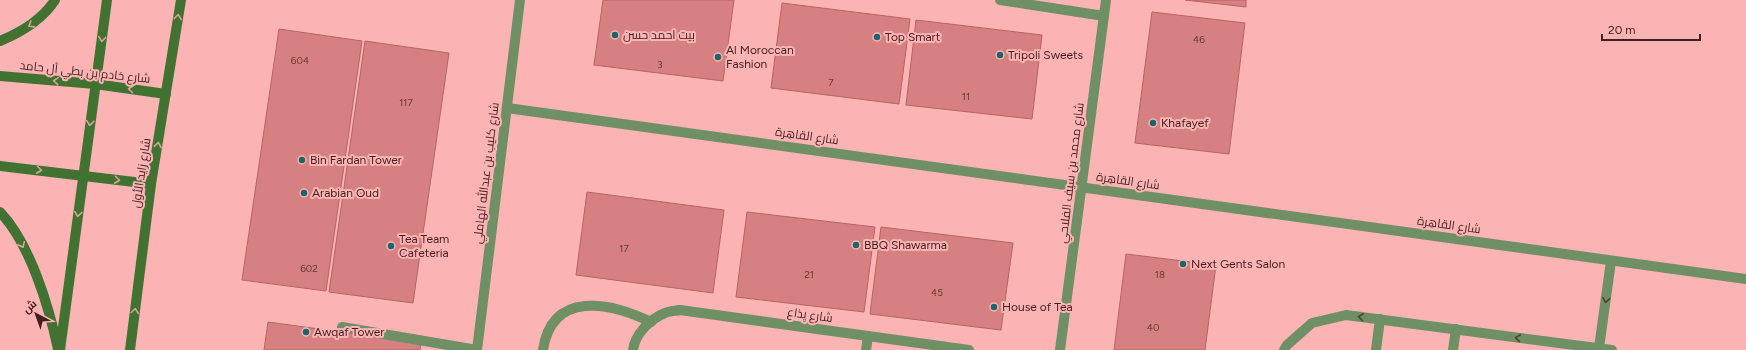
<svg xmlns="http://www.w3.org/2000/svg" width="1746" height="350" font-family="Figtree,Cairo,sans-serif">
	<style>
		.building { fill: #d68082; stroke: #b66466 }
		.lines { fill: none; stroke-linecap: round; stroke-linejoin: round }
		.lane { stroke: #6f8f65; stroke-width: 10 }
		.street { stroke: #6f8f65; stroke-width: 10 }
		.secondary { stroke: #427232; stroke-width: 10 }
		.oneway { stroke: #d6a699 }
		.oneway2 { stroke: #4f4135 }
		.poi-dot { fill: #19676a; stroke: #fbb3b3; stroke-width: 1.5 }
		.labels { text-anchor: middle; stroke-width: 4; stroke-linejoin: round; paint-order: stroke }
		.number-label { font-size: 10px; fill: #663738 }
		.poi-label { font-size: 12px; fill: #411f20; stroke: #fbb3b3; text-anchor: start }
		.street-label { font-size: 12px; fill: #411f20; stroke: #fbb3b3 }
	</style>
	<rect width="100%" height="100%" fill="#fbb3b3"/>
	<g class="building">
		<polygon points="603,0 734,0 723,81 594,65"/>
		<polygon points="1185,0 1246,0 1246,7"/>
		<polygon points="782,3 910,19 899,104 771,88"/>
		<polygon points="1152,12 1245,23 1229,154 1135,143"/>
		<polygon points="916,20 1042,35 1032,119 906,105"/>
		<polygon points="279,29 362,41 326,291 242,280"/>
		<polygon points="365,41 449,53 413,303 329,292"/>
		<polygon points="587,192 724,210 713,293 576,275"/>
		<polygon points="747,212 875,227 864,312 736,297"/>
		<polygon points="881,227 1013,243 1001,330 870,314"/>
		<polygon points="1126,254 1216,265 1205,350 1114,350"/>
		<polygon points="268,322 421,343 420,350 264,350"/>
	</g>
	<g class="lines">
		<g class="lane">
			<polyline points="342,327 477,350"/>
			<polyline points="1599,348 1611,261"/>
			<path d="M543,350C552,290 610,302 651,322"/>
			<polyline points="866,350 868,336"/>
			<polyline points="1284,350 1287,345 1312,323 1346,315 1612,350"/>
			<polyline points="1376,350 1380,319"/>
			<polyline points="1453,350 1456,329"/>
		</g>
		<g class="street">
			<polyline points="1000,0 1104,16"/>
			<polyline points="507,108 1746,279"/>
			<polyline points="477,350 520,0"/>
			<path d="M633,350C635,334 650,319 665,313C669,311 675,311 680,310L969,350"/>
			<polyline points="1060,350 1106,0"/>
		</g>
		<g class="secondary">
			<path d="M0,41C22,32 42,20 55,0"/>
			<polyline points="0,76 95,84 166,94"/>
			<polyline points="0,166 151,184"/>
			<path d="M0,212C30,243 49,307 58,349"/>
			<polyline points="60,350 107,0"/>
			<polyline points="130,350 151,184 181,0"/>
		</g>
	</g>
	<defs><path id="oneway-chevron" d="M-2-3.5L2.5 0L-2 3.5" fill="none" stroke-width="1.6" stroke-linecap="round" stroke-linejoin="round"/></defs>
	<g class="oneway">
		<use href="#oneway-chevron" transform="translate(178 17) rotate(-81)"/>
		<use href="#oneway-chevron" transform="translate(31 25) rotate(148)"/>
		<use href="#oneway-chevron" transform="translate(102 39) rotate(98)"/>
		<use href="#oneway-chevron" transform="translate(56 81) rotate(-175)"/>
		<use href="#oneway-chevron" transform="translate(131 89) rotate(-173)"/>
		<use href="#oneway-chevron" transform="translate(90 123) rotate(97)"/>
		<use href="#oneway-chevron" transform="translate(158 145) rotate(-81)"/>
		<use href="#oneway-chevron" transform="translate(39 170) rotate(7)"/>
		<use href="#oneway-chevron" transform="translate(117 180) rotate(7)"/>
		<use href="#oneway-chevron" transform="translate(78 214) rotate(98)"/>
		<use href="#oneway-chevron" transform="translate(22 245) rotate(65)"/>
		<use href="#oneway-chevron" transform="translate(135 311) rotate(-82)"/>
	</g>
	<g class="oneway2">
		<use href="#oneway-chevron" transform="translate(1606 300) rotate(98)"/>
		<use href="#oneway-chevron" transform="translate(1361 317) rotate(-172)"/>
		<use href="#oneway-chevron" transform="translate(1518 338) rotate(-172)"/>
	</g>
	<g class="poi-dot">
		<circle cx="615" cy="35" r="4"/>
		<circle cx="877" cy="37" r="4"/>
		<circle cx="1000" cy="55" r="4"/>
		<circle cx="718" cy="57" r="4"/>
		<circle cx="1153" cy="123" r="4"/>
		<circle cx="302" cy="160" r="4"/>
		<circle cx="304" cy="193" r="4"/>
		<circle cx="856" cy="245" r="4"/>
		<circle cx="391" cy="246" r="4"/>
		<circle cx="1183" cy="264" r="4"/>
		<circle cx="994" cy="307" r="4"/>
		<circle cx="306" cy="332" r="4"/>
	</g>
	<g class="labels">
		<g class="number-label">
			<text x="1199" y="43">46</text>
			<text x="300" y="64">604</text>
			<text x="660" y="68">3</text>
			<text x="831" y="86">7</text>
			<text x="966" y="100">11</text>
			<text x="406" y="106">117</text>
			<text x="624" y="252">17</text>
			<text x="309" y="272">602</text>
			<text x="809" y="278">21</text>
			<text x="1160" y="278">18</text>
			<text x="937" y="296">45</text>
			<text x="1153" y="331">40</text>
		</g>
		<g class="poi-label">
			<text x="623" y="39">بيت احمد حسن</text>
			<text x="885" y="41">Top Smart</text>
			<text x="726" y="54">Al Moroccan<tspan x="726" dy="14">Fashion</tspan></text>
			<text x="1008" y="59">Tripoli Sweets</text>
			<text x="1161" y="127">Khafayef</text>
			<text x="310" y="164">Bin Fardan Tower</text>
			<text x="312" y="197">Arabian Oud</text>
			<text x="399" y="243">Tea Team<tspan x="399" dy="14">Cafeteria</tspan></text>
			<text x="864" y="249">BBQ Shawarma</text>
			<text x="1191" y="268">Next Gents Salon</text>
			<text x="1002" y="311">House of Tea</text>
			<text x="314" y="336">Awqaf Tower</text>
		</g>
		<g class="street-label">
			<text transform="translate(85 72) rotate(6)" y="4">شارع خادم بن بطي آل حامد</text>
			<text transform="translate(807 136) rotate(8)" y="4">شارع القاهِرة</text>
			<text transform="translate(141 173) rotate(-81)" y="4">شارع زايد الأول</text>
			<text transform="translate(486 173) rotate(-83)" y="4">شارع كليب بن عبدالله الهاملي</text>
			<text transform="translate(1071 173) rotate(-83)" y="4">شارع محمد بن سيف الفلاحي</text>
			<text transform="translate(1128 181) rotate(8)" y="4">شارع القاهِرة</text>
			<text transform="translate(1449 225) rotate(8)" y="4">شارع القاهِرة</text>
			<text transform="translate(810 315) rotate(8)" y="4">شارع يِذاع</text>
		</g>
	</g>
	<g transform="translate(36 314) rotate(319)" stroke="#fbb3b3" stroke-width="3" paint-order="stroke">
	<path d="M0-3L7 15L0 10L-7 15Z" fill="#411f20"/>
	<text y="-6" font-size="11" font-weight="bold" text-anchor="middle" fill="#411f20">ش</text>
	</g>
	<path d="M1602 34v6h98v-6" fill="none" stroke="#411f20" stroke-width="2"/>
	<text x="1608" y="34" font-size="12" fill="#411f20" stroke="#fbb3b3" stroke-width="3" paint-order="stroke">20 m</text>
</svg>
